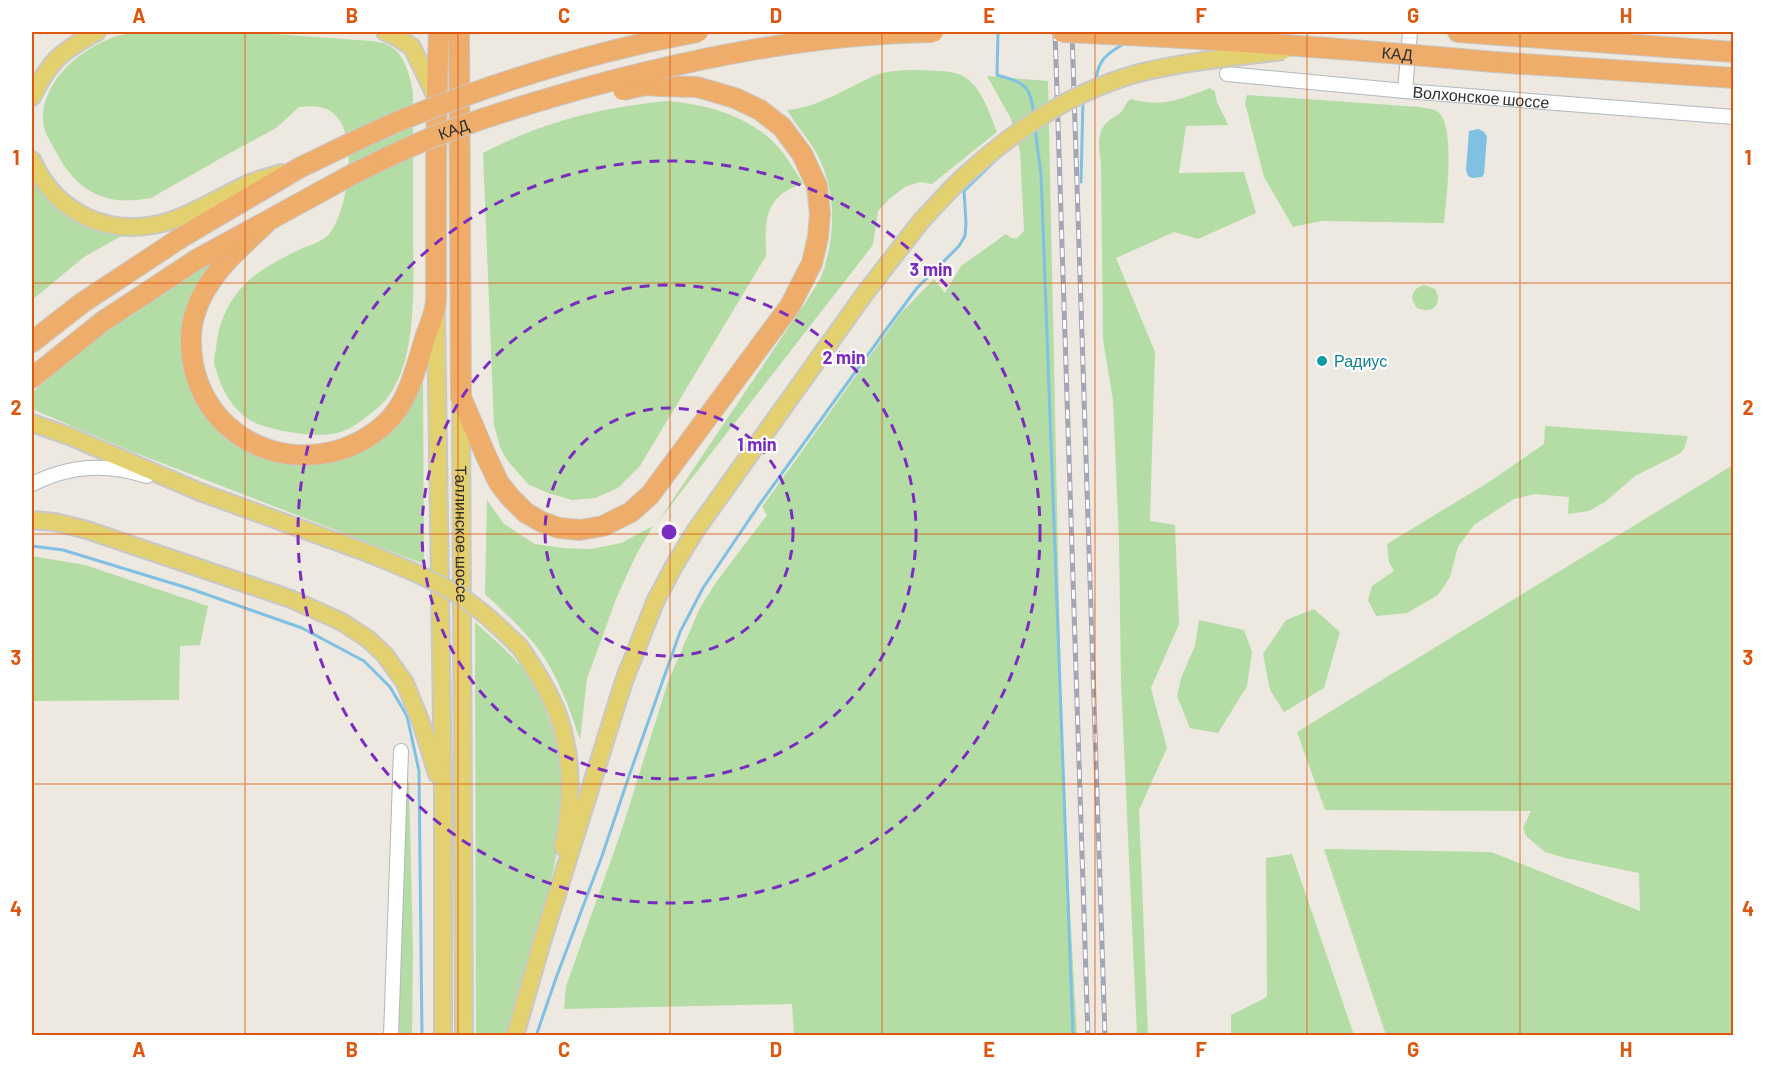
<svg xmlns="http://www.w3.org/2000/svg" width="1765" height="1067" font-family="Barlow,sans-serif">
	<style>
		.green { fill: #b3dda4 }
		.water { fill: #80c1e3 }
		.lines { fill: none; stroke-linecap: round; stroke-linejoin: round }
		.stream { stroke: #80c1e3; stroke-width: 3 }
		.minor-casing { stroke: #b4b6bf; stroke-width: 16 }
		.major-casing { stroke: #c8c8c8; stroke-width: 20 }
		.highway-casing { stroke: #c8c8c8; stroke-width: 22 }
		.minor { stroke: #fff; stroke-width: 14 }
		.major { stroke: #e3d170; stroke-width: 16 }
		.highway { stroke: #eead6b; stroke-width: 20 }
		.rail-casing { stroke: #a4a5b5; stroke-width: 5 }
		.rail { stroke: #fff; stroke-width: 3; stroke-dasharray: 9; stroke-linecap: butt }
		.major-bridge-casing { stroke: #c8c8c8; stroke-width: 20; stroke-linecap: butt }
		.highway-bridge-casing { stroke: #c8c8c8; stroke-width: 22; stroke-linecap: butt }
		.major-bridge { stroke: #e3d170; stroke-width: 16 }
		.highway-bridge { stroke: #eead6b; stroke-width: 20 }
		.grid { fill: none; stroke: #df570e; stroke-width: 1.5; stroke-opacity: 0.55 }
		.ring { fill: none; stroke: #7b2cbf; stroke-width: 3; stroke-dasharray: 10 8 }
		.culture-dot { fill: #0f9aa8; stroke: #fff; stroke-width: 2 }
		.labels { text-anchor: middle; stroke-width: 4.5; stroke-linejoin: round; paint-order: stroke }
		.street-label { font-size: 16px; fill: #2d2d2d; stroke: #fff }
		.culture-label { font-size: 16px; fill: #0d838f; stroke: #fff; text-anchor: start }
		.centre { fill: #7b2cbf; stroke: #fff; stroke-width: 3 }
		.ring-label { font-size: 18px; text-anchor: middle; font-weight: bold; fill: #7b2cbf; stroke: #fff; stroke-width: 4.5; stroke-linejoin: round; paint-order: stroke }
		.neatline { fill: none; stroke: #df570e; stroke-width: 2 }
		.grid-label { font-size: 20px; text-anchor: middle; font-weight: bold; fill: #df570e }
	</style>
	<rect width="100%" height="100%" fill="#ede9e1"/>
	<g class="green">
		<path d="M138,32H247L371,41C376,42 381,42 386,44C404,51 410,75 413,92C413,138 413,183 413,229C413,277 419,356 388,397C382,405 373,412 365,418C357,424 347,431 337,433C316,438 281,432 261,425C239,418 225,397 218,376C217,372 215,367 214,363C214,358 215,353 216,349C218,324 227,302 245,284C258,271 277,261 294,252C305,246 321,244 330,233C348,209 359,135 334,114C324,105 311,106 299,107L276,128L230,153L151,198C104,207 76,191 55,150C48,137 43,132 43,116C45,72 97,35 138,32Z"/>
		<path d="M920,70C932,71 947,70 958,74C980,81 989,112 997,132L932,184L920,182L905,187L889,199L878,211L873,245L657,523L811,294C816,286 821,278 824,269C835,233 836,195 820,160C812,142 797,127 787,110C820,107 844,89 874,76C888,70 905,70 920,70Z"/>
		<polygon points="987,76 1048,81 1063,788 1077,1035 794,1035 792,1004 564,1009 566,986 622,829 668,682 685,642 700,608 717,581 767,515 762,507 901,313 934,279 945,293 961,266 1006,234 1011,238 1017,238 1024,231 1020,151 1011,119"/>
		<path d="M1210,88L1215,92C1217,108 1223,111 1228,125L1186,126L1179,173L1244,172L1256,213L1198,239L1174,232L1116,258L1155,352L1150,521L1175,525L1179,624L1151,688L1167,748L1139,810L1148,1035H1137L1121,682L1119,542L1113,400L1103,340L1101,164C1099,147 1095,131 1111,119C1113,117 1117,116 1119,114C1125,110 1124,103 1131,99C1163,108 1181,99 1210,88Z"/>
		<path d="M1247,95L1420,107C1425,108 1434,109 1438,112C1456,125 1446,202 1444,223L1321,221L1293,227L1264,177L1245,103Z"/>
		<path d="M668,101C710,105 751,116 780,149C789,160 796,172 803,184C781,190 768,202 766,227C765,237 766,246 766,256L640,466L618,488L595,498L572,500L548,493L528,484L507,460L500,447L494,425L483,153C542,122 602,107 668,101Z"/>
		<polygon points="32,175 125,234 84,257 32,300"/>
		<polygon points="216,257 187,318 224,432 344,457 423,375 424,564 133,452 32,409 32,393 82,348 151,298"/>
		<path d="M1425,285L1435,289C1444,304 1431,316 1416,307L1412,298C1413,290 1418,286 1425,285Z"/>
		<polygon points="1545,426 1688,436 1684,449 1679,454 1635,476 1605,502 1589,511 1568,514 1569,497 1535,494 1514,499 1474,525 1458,547 1450,577 1438,595 1407,613 1376,616 1368,600 1372,586 1394,571 1389,562 1387,544 1489,482 1544,444"/>
		<polygon points="1733,465 1733,1035 1386,1035 1324,849 1491,852 1640,911 1639,873 1565,858 1545,852 1526,836 1523,828 1531,811 1325,810 1297,732"/>
		<path d="M487,500L504,524L535,544L564,548L591,549L621,543L653,526L636,555L616,599L587,679L580,740C569,707 558,675 537,647C522,628 503,611 485,594Z"/>
		<polygon points="32,556 85,565 208,606 200,645 180,646 179,700 32,701"/>
		<polygon points="1314,609 1340,632 1324,688 1284,712 1270,690 1263,654 1286,620"/>
		<polygon points="1199,620 1244,630 1252,652 1247,686 1218,733 1190,728 1177,696 1181,678 1195,646"/>
		<path d="M475,622C492,638 510,652 524,671C549,707 563,755 563,800C562,836 553,873 544,908C533,951 520,993 508,1035H476Z"/>
		<polygon points="409,781 413,951 412,1035 396,1036 404,787"/>
		<polygon points="1292,854 1354,1035 1231,1035 1231,1015 1267,997 1266,858"/>
	</g>
	<polygon class="water" points="1478,129 1483,131 1487,136 1484,174 1482,177 1472,178 1468,176 1466,170 1469,131"/>
	<g class="lines">
		<g class="stream">
			<path d="M998,32L997,75C1025,83 1031,85 1034,116"/>
			<path d="M1096,80C1098,61 1106,54 1122,45L1123,42"/>
			<polyline points="1035,129 1041,174 1073,1036"/>
			<polyline points="1081,182 1083,100"/>
			<polyline points="32,546 63,550 191,589 302,628 364,661 390,687 407,716 419,771 422,1036"/>
			<polyline points="536,1036 556,978 602,856 629,776 680,632 703,588 759,505 888,327 917,288 959,246 965,236 966,223 964,191 1001,155"/>
		</g>
		<g class="minor-casing">
			<g id="minor">
				<path id="s1" d="M1227,74L1405,91L1734,117"/>
				<polyline points="1405,91 1410,32"/>
				<path d="M32,484C70,465 106,463 147,476"/>
				<polyline points="391,1036 401,751"/>
			</g>
		</g>
		<g class="major-casing">
			<g id="major">
				<polyline points="385,32 395,36 412,47 436,97"/>
				<path d="M32,97C50,60 62,51 97,32"/>
				<path d="M32,160C57,215 111,239 170,221C198,212 223,195 250,183C259,179 270,177 281,173"/>
				<polyline points="436,314 443,792 443,1036"/>
				<path id="s2" d="M461,400L464,1036"/>
				<polyline points="32,423 69,436 200,492 368,553"/>
				<polyline points="32,520 55,522 87,530 291,599 342,622 368,639 385,655 405,683 422,725 437,774"/>
				<path d="M520,647C534,668 549,691 558,715C573,757 572,804 563,847"/>
				<polyline points="515,1036 542,942 624,681 655,602 674,566 696,530 866,292 922,220"/>
			</g>
		</g>
		<g class="highway-casing">
			<g id="highway">
				<polyline points="459,32 461,397 487,458 499,483 510,497 526,513 542,522 559,528 580,530 603,526 631,512 650,495 790,306 812,263 818,237 820,214 817,186 802,154 782,127 760,110 735,98 697,87 659,86"/>
				<polyline points="1458,32 1734,52"/>
				<polyline points="1494,62 1734,78"/>
				<path d="M266,223C239,249 209,273 196,310C190,327 190,347 193,364C211,454 318,484 385,424C409,402 416,367 425,338C428,329 433,318 435,308C437,300 436,290 436,281C436,261 436,242 436,222C436,158 436,95 439,32"/>
				<polyline points="32,342 82,303 182,237 301,167"/>
				<polyline points="32,378 102,322 196,260 353,174 390,156"/>
			</g>
		</g>
		<use href="#minor" class="minor"/>
		<use href="#major" class="major"/>
		<use href="#highway" class="highway"/>
		<g class="rail-casing">
			<g id="rail">
				<polyline points="1055,32 1088,1036"/>
				<polyline points="1072,32 1105,1036"/>
			</g>
		</g>
		<use href="#rail" class="rail"/>
		<g class="major-bridge-casing">
			<g id="major-bridge">
				<path d="M922,220C938,204 952,186 970,171C1018,127 1079,88 1143,72C1189,61 1236,57 1283,51"/>
				<path d="M368,553C399,566 431,578 460,596C482,610 501,629 520,647"/>
			</g>
		</g>
		<g class="highway-bridge-casing">
			<g id="highway-bridge">
				<path id="s3" d="M1062,32C1206,38 1350,49 1494,62"/>
				<polyline points="623,90 646,85 659,86"/>
				<path id="s4" d="M390,156C448,128 508,110 570,92C688,59 810,34 933,32"/>
				<path d="M301,167C337,150 372,132 409,117C502,80 600,50 698,32"/>
			</g>
		</g>
		<use href="#major-bridge" class="major-bridge"/>
		<use href="#highway-bridge" class="highway-bridge"/>
	</g>
	<path class="grid" d="M245,32V1036M458,32V1036M670,32V1036M882,32V1036M1095,32V1036M1307,32V1036M1520,32V1036M32,283H1734M32,534H1734M32,784H1734"/>
	<g class="ring">
		<circle cx="669" cy="532" r="124"/>
		<circle cx="669" cy="532" r="247"/>
		<circle cx="669" cy="532" r="371"/>
	</g>
	<circle class="culture-dot" cx="1322" cy="361" r="6"/>
	<g class="labels">
		<g class="street-label">
			<text dy="6" stroke="none"><textPath href="#s3" startOffset="336">КАД</textPath></text>
			<text dy="6" stroke="none"><textPath href="#s1" startOffset="255">Волхонское шоссе</textPath></text>
			<text dy="6" stroke="none"><textPath href="#s4" startOffset="69">КАД</textPath></text>
			<text dy="6" stroke="none"><textPath href="#s2" startOffset="134">Таллинское шоссе</textPath></text>
		</g>
		<g class="culture-label">
			<text x="1334" y="367">Радиус</text>
		</g>
	</g>
	<circle cx="669" cy="532" r="9" class="centre"/>
	<g class="ring-label">
		<text x="931" y="276">3 min</text>
		<text x="844" y="364">2 min</text>
		<text x="757" y="451">1 min</text>
	</g>
	<rect width="1765" height="1067" fill="none" stroke="#ffffff" stroke-width="66"/>
	<rect x="33" y="33" width="1699" height="1001" class="neatline"/>
	<g class="grid-label">
		<text x="139" y="23">A</text>
		<text x="352" y="23">B</text>
		<text x="564" y="23">C</text>
		<text x="776" y="23">D</text>
		<text x="989" y="23">E</text>
		<text x="1201" y="23">F</text>
		<text x="1413" y="23">G</text>
		<text x="1626" y="23">H</text>
		<text x="16" y="165">1</text>
		<text x="1748" y="165">1</text>
		<text x="16" y="415">2</text>
		<text x="1748" y="415">2</text>
		<text x="16" y="665">3</text>
		<text x="1748" y="665">3</text>
		<text x="16" y="916">4</text>
		<text x="1748" y="916">4</text>
		<text x="139" y="1057">A</text>
		<text x="352" y="1057">B</text>
		<text x="564" y="1057">C</text>
		<text x="776" y="1057">D</text>
		<text x="989" y="1057">E</text>
		<text x="1201" y="1057">F</text>
		<text x="1413" y="1057">G</text>
		<text x="1626" y="1057">H</text>
	</g>
</svg>
